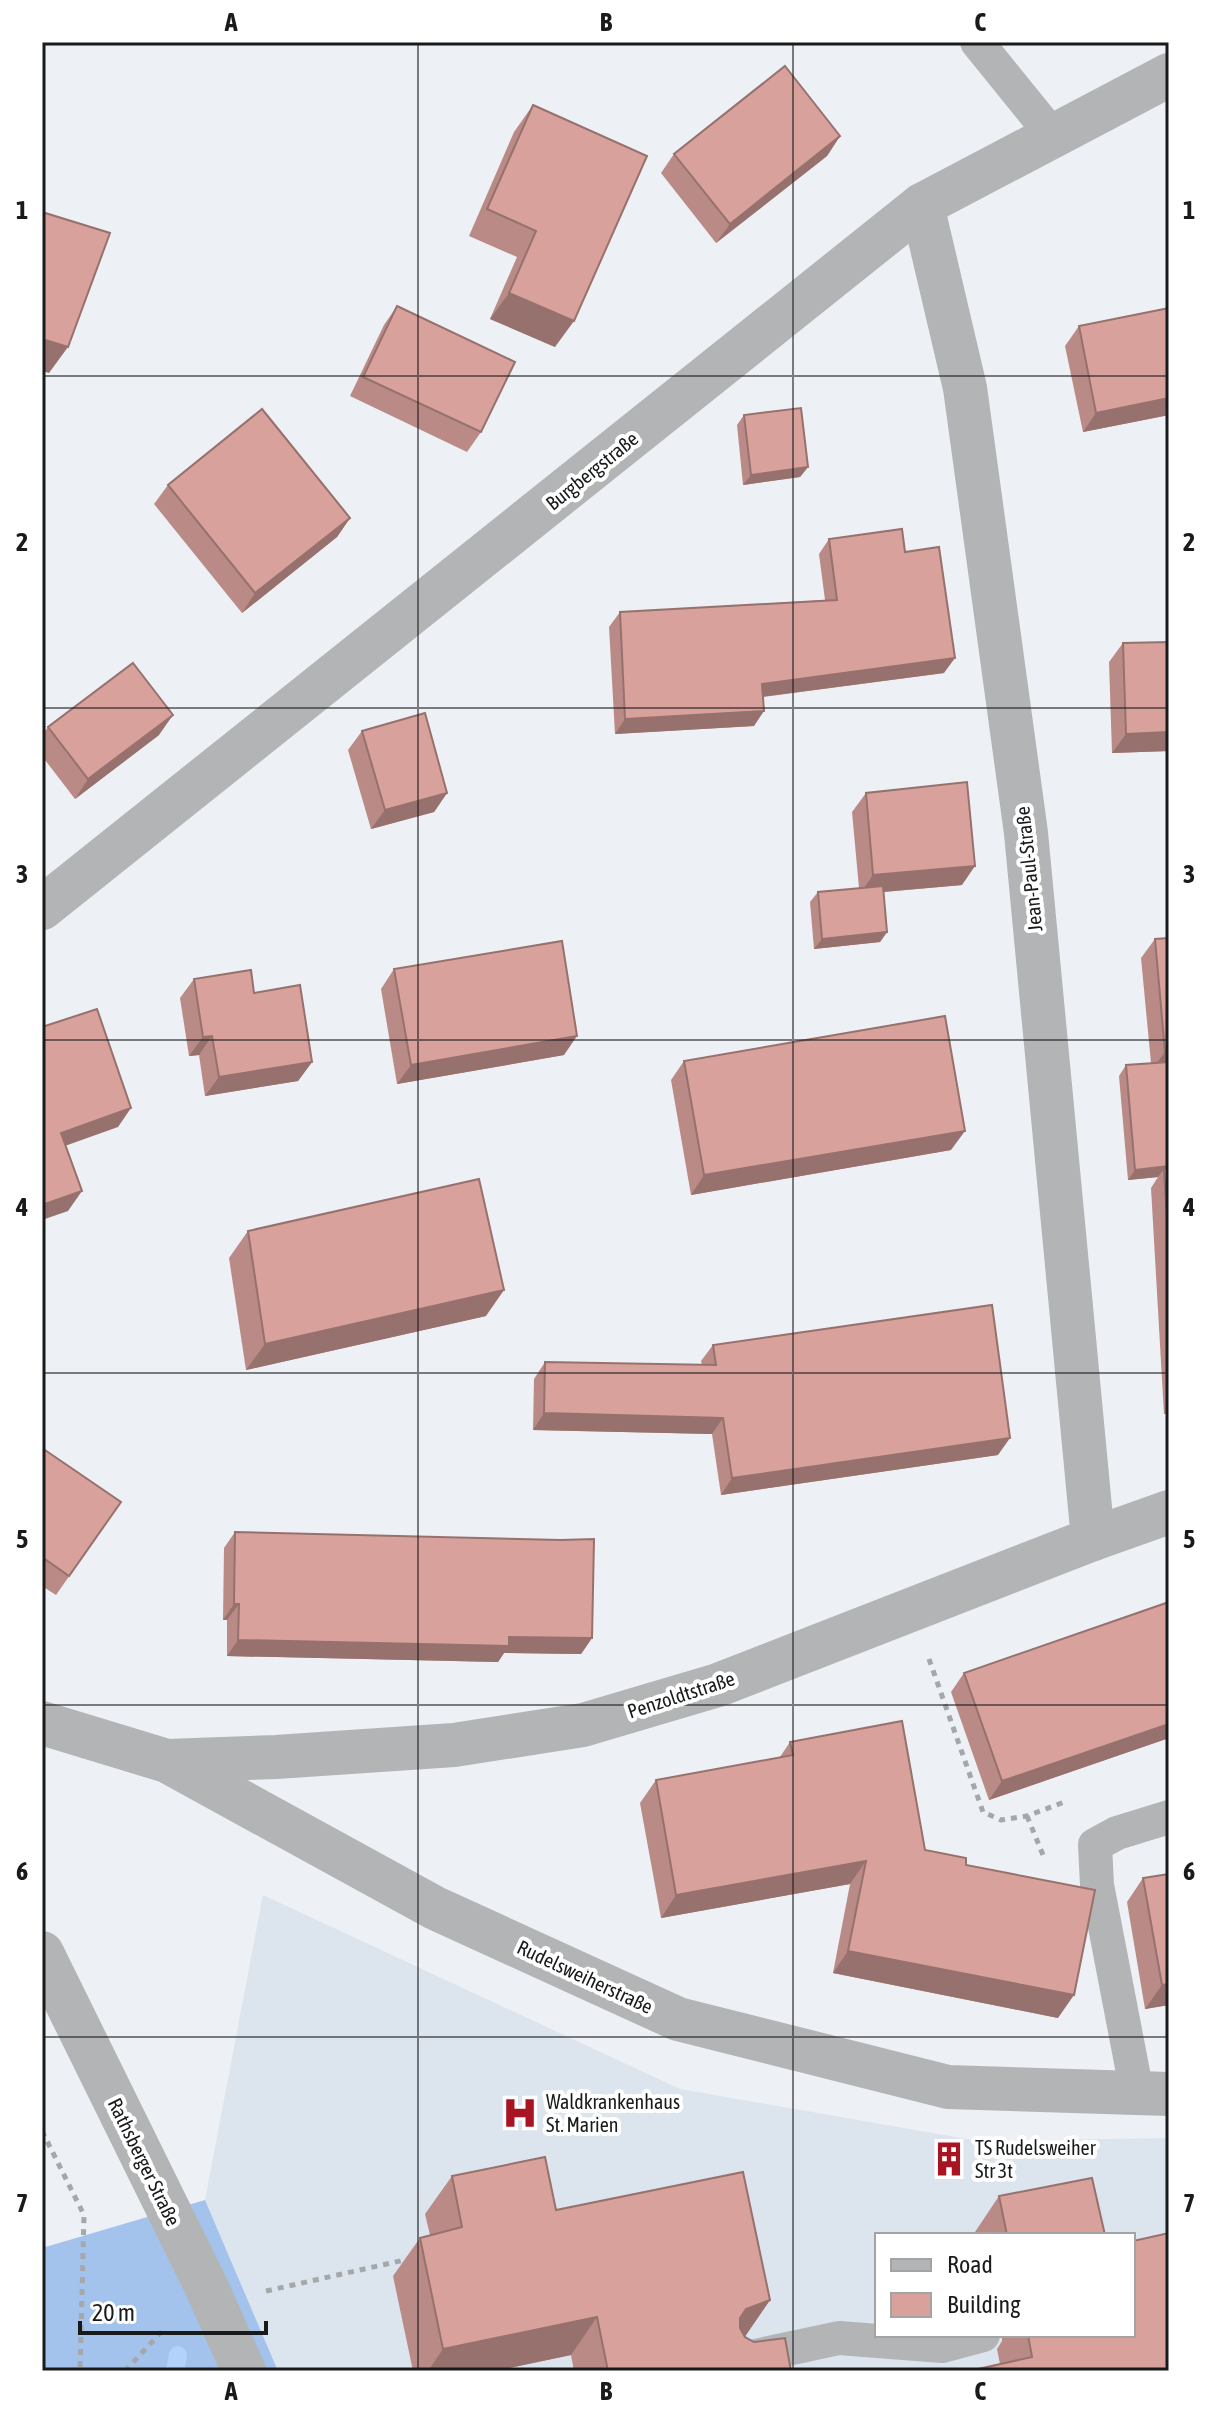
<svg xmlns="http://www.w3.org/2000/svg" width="1211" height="2413" font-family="'Asap Condensed',sans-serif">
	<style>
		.built { fill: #dce4ee; fill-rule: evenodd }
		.forest { fill: #a4c3ec }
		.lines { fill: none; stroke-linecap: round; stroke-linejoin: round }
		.stream { stroke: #b2d2fb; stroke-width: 18 }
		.path { stroke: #a5a8ab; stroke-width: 5; stroke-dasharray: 6 6; stroke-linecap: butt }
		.service { stroke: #b3b4b6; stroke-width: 34 }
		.minor { stroke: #b3b4b6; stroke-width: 44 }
		.tertiary { stroke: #b3b4b6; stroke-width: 44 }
		.wall { fill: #ba8a86 }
		.shaded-wall { fill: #97716d }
		.building { fill: #d8a19c; stroke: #97716d; stroke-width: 2 }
		.grid { fill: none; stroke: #191a1b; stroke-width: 2; stroke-opacity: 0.55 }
		.labels { text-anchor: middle; stroke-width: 8; stroke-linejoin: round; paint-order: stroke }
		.street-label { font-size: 20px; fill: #191a1b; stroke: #fff }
		.poi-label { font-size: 20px; fill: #191a1b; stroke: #fff; text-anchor: start }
		.neatline { fill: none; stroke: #191a1b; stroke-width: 3 }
		.grid-label { font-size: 26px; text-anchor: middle; font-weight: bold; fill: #191a1b }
	</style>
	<rect width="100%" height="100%" fill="#edf0f4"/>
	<path class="built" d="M263,1895L680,2089L978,2141L1169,2138V2371H278L205,2200ZM877,2235H1133V2335H877Z"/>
	<polygon class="forest" points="205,2200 278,2371 42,2371 42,2248"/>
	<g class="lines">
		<polyline class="stream" points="175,2371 178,2355"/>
		<g class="path">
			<polyline points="929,1659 983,1812 1001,1820 1027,1816 1067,1801"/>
			<polyline points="1027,1816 1043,1855"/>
			<polyline points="42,2131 84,2215 80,2371"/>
			<polyline points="266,2291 409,2259"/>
			<polyline points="125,2371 166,2327"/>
		</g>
		<g class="service">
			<polyline points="977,42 1053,136"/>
			<polyline points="1137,2093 1097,1885 1095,1845 1117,1833 1169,1817"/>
			<polyline points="741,2359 839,2338 942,2346 983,2335"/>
		</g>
		<g class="minor">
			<polyline points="922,205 965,388 1026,833 1093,1539"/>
			<polyline points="42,908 922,205 1169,75"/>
			<polyline points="42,1723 167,1761 435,1908 678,2019 948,2087 1169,2094"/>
			<polyline points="167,1761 276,1757 454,1745 583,1725 718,1685 1093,1539 1169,1512"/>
		</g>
		<polyline class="tertiary" points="42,1953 206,2286 244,2371"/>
	</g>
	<g class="wall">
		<polygon points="533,105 555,347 490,319 517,257 469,236 514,132"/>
		<polygon points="840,136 827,156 716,243 661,173 674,154"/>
		<polygon points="397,306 481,432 467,452 350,396 384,325"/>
		<polygon points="1079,326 1169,415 1083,432 1065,346"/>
		<polygon points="744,415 808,467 800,477 743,485 737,425"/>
		<polygon points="168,485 350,518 337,537 242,613 154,504"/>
		<polygon points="829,539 905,552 944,673 763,697 754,726 615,734 609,627 620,612 825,600 819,554"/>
		<polygon points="1169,642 1169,751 1112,753 1109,662 1123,643"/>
		<polygon points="48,727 159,735 75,799 42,756 42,735"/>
		<polygon points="362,731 447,793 434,812 371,829 348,750"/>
		<polygon points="866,793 962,885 883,892 887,932 880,942 814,949 810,902 818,892 859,888 852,812"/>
		<polygon points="1169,938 1169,1414 1164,1414 1151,1188 1158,1177 1128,1180 1119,1076 1126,1065 1151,1063 1141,958 1155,939"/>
		<polygon points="394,969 564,1055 397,1084 381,989"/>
		<polygon points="194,979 254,993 312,1062 298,1081 205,1096 199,1055 189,1056 180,998"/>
		<polygon points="684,1061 951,1150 691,1195 671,1080"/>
		<polygon points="248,1231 486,1316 246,1370 229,1258"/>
		<polygon points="713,1345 998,1455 721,1495 712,1434 533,1430 534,1379 545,1362 702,1365 701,1361"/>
		<polygon points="42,1448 121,1502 56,1595 42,1586"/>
		<polygon points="235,1532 592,1638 581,1654 504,1653 498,1662 227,1656 227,1620 223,1620 224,1548"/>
		<polygon points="1169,1602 1169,1738 989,1800 951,1692 964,1673"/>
		<polygon points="790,1742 925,1850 966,1865 1058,2018 833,1973 850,1884 661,1918 640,1803 656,1780 780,1757"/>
		<polygon points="1143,1878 1169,2005 1145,2009 1127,1902"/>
		<polygon points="452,2176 556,2210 770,2300 745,2336 791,2371 574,2371 571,2355 495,2371 413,2371 393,2276 420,2238 430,2235 425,2214"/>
		<polygon points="999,2196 1105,2235 973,2235"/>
		<polygon points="1002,2335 1133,2335 1169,2371 1000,2364 997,2349 1002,2341"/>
	</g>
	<g class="shaded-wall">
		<polygon points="840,136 827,156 716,243 730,224"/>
		<polygon points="509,293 574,321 555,347 490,319"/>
		<polygon points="42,339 68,347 49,373 42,371"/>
		<polygon points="1169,398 1169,415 1083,432 1096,413"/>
		<polygon points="808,467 800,477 743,485 751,475"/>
		<polygon points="350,518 337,537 242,613 255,593"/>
		<polygon points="955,658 944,673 752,698 762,684"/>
		<polygon points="764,711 754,726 615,734 625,719"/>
		<polygon points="173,715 159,735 75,799 88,779"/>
		<polygon points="1169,732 1169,751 1112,753 1126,734"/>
		<polygon points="447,793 434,812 371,829 385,810"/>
		<polygon points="975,866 962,885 860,894 873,875"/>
		<polygon points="887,932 880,942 814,949 822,939"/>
		<polygon points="212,1036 199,1055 189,1056 203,1037"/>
		<polygon points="577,1036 564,1055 397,1084 411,1065"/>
		<polygon points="1165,1052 1169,1052 1169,1070 1151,1071"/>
		<polygon points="312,1062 298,1081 205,1096 219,1077"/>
		<polygon points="131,1108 118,1127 48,1152 61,1133"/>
		<polygon points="965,1131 951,1150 691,1195 704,1175"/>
		<polygon points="1169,1166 1169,1176 1164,1169 1158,1177 1128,1180 1135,1170"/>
		<polygon points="82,1191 68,1211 42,1220 42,1205"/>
		<polygon points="504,1290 486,1316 246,1370 265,1344"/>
		<polygon points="544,1413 723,1418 712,1434 533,1430"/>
		<polygon points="1010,1438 998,1455 721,1495 732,1478"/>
		<polygon points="234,1604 239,1604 227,1620 223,1620"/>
		<polygon points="509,1637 592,1638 581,1654 504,1653 498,1662 227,1656 238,1640"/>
		<polygon points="1169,1724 1169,1738 989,1800 1002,1781"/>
		<polygon points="866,1861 850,1884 661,1918 676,1895"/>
		<polygon points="848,1951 1074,1995 1058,2018 833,1973"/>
		<polygon points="1169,1984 1169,2005 1145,2009 1162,1985"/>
		<polygon points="770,2300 744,2338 719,2347 746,2309"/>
		<polygon points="597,2317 571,2355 495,2371 428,2371 443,2349"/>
	</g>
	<g class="building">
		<polygon points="785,66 840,136 730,224 674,154"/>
		<polygon points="533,105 647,156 574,321 509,293 536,231 487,209"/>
		<polygon points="42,212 110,233 68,347 42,339"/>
		<polygon points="397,306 515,362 481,432 363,377"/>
		<polygon points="1169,308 1169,398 1096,413 1079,326"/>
		<polygon points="801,408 808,467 751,475 744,415"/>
		<polygon points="262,409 350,518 255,593 168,485"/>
		<polygon points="902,529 905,552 939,547 955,658 762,684 764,711 625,719 620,612 837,600 829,539"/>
		<polygon points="1169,642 1169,732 1126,734 1123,643"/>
		<polygon points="133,663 173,715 88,779 48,727"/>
		<polygon points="425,713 447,793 385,810 362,731"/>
		<polygon points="967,782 975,866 873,875 866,793"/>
		<polygon points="883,886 887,932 822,939 818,892"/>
		<polygon points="1169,938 1169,1052 1165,1052 1155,939"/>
		<polygon points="562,941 577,1036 411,1065 394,969"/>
		<polygon points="251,970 254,993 300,985 312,1062 219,1077 212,1036 203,1037 194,979"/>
		<polygon points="97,1009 131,1108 61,1133 82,1191 42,1205 42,1027"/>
		<polygon points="945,1016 965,1131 704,1175 684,1061"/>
		<polygon points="1169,1062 1169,1166 1135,1170 1126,1065"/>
		<polygon points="1169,1168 1169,1251 1164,1169"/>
		<polygon points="479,1179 504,1290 265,1344 248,1231"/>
		<polygon points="992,1305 1010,1438 732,1478 723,1418 544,1413 545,1362 716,1365 713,1345"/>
		<polygon points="42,1448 121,1502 69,1576 42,1557"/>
		<polygon points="235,1532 561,1540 594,1539 592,1638 509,1637 509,1646 238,1640 239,1604 234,1604"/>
		<polygon points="1169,1602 1169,1724 1002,1781 964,1673"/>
		<polygon points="902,1721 925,1850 966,1858 966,1865 1095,1890 1074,1995 848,1951 866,1861 676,1895 656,1780 793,1755 790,1742"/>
		<polygon points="1169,1874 1169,1984 1162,1985 1143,1878"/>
		<polygon points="545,2157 556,2210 743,2172 770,2300 746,2309 740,2318 740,2328 745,2337 754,2342 785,2338 791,2371 608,2371 597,2317 443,2349 420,2238 462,2227 452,2176"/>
		<polygon points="1092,2178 1105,2235 1007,2235 999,2196"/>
		<polygon points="1169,2233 1169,2371 969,2371 1032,2357 1028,2335 1133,2335 1133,2241"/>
	</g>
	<path class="grid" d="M418,42V2371M793,42V2371M42,376H1169M42,708H1169M42,1040H1169M42,1373H1169M42,1705H1169M42,2037H1169"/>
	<defs>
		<g id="hospital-bare" transform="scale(2.76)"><path d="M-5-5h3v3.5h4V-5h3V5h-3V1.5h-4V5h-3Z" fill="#a91422" stroke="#fff" stroke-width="2.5" paint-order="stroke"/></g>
		<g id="building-bare" transform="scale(2.76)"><path d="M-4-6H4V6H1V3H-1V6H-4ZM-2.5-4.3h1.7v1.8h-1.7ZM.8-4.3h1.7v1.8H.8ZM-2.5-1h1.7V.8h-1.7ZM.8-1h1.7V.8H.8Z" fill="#a91422" stroke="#fff" stroke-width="2.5" paint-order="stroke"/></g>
	</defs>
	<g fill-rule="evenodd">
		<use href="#hospital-bare" x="520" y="2113"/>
		<use href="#building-bare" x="949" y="2159"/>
	</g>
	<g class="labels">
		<g class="street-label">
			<text transform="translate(592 471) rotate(-39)" y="7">Burgbergstraße</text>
			<text transform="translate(1029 869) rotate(-96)" y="7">Jean-Paul-Straße</text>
			<text transform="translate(681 1695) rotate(-18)" y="7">Penzoldtstraße</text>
			<text transform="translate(585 1977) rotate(25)" y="7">Rudelsweiherstraße</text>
			<text transform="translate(144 2162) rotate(64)" y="7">Rathsberger Straße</text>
		</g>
		<g class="poi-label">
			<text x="546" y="2109">Waldkrankenhaus<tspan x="546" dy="23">St. Marien</tspan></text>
			<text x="975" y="2155">TS Rudelsweiher<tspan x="975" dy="23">Str 3t</tspan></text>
		</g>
	</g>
	<rect width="1211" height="2413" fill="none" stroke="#ffffff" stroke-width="88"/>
	<rect x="875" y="2233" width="260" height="104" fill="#ffffff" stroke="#a3a3a4" stroke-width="2"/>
	<rect x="891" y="2259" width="40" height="12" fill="#b3b4b6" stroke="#a3a3a4" stroke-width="2"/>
	<text x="947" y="2273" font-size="24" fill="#191a1b">Road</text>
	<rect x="891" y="2293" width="40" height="24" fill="#d8a19c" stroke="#a3a3a4" stroke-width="2"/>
	<text x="947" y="2313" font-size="24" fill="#191a1b">Building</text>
	<path d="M80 2321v12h186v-12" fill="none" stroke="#191a1b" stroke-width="4"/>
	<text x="92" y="2321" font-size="24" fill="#191a1b" stroke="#ffffff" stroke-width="6" paint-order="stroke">20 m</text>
	<rect x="44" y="44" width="1123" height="2325" class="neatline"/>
	<g class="grid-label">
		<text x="231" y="31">A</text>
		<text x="606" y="31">B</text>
		<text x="980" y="31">C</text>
		<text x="22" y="219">1</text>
		<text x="1189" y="219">1</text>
		<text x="22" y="551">2</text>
		<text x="1189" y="551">2</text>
		<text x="22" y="883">3</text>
		<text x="1189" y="883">3</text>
		<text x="22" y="1216">4</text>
		<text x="1189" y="1216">4</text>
		<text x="22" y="1548">5</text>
		<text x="1189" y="1548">5</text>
		<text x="22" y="1880">6</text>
		<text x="1189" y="1880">6</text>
		<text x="22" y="2212">7</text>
		<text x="1189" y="2212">7</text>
		<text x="231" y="2400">A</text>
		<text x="606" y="2400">B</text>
		<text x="980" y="2400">C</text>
	</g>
</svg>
